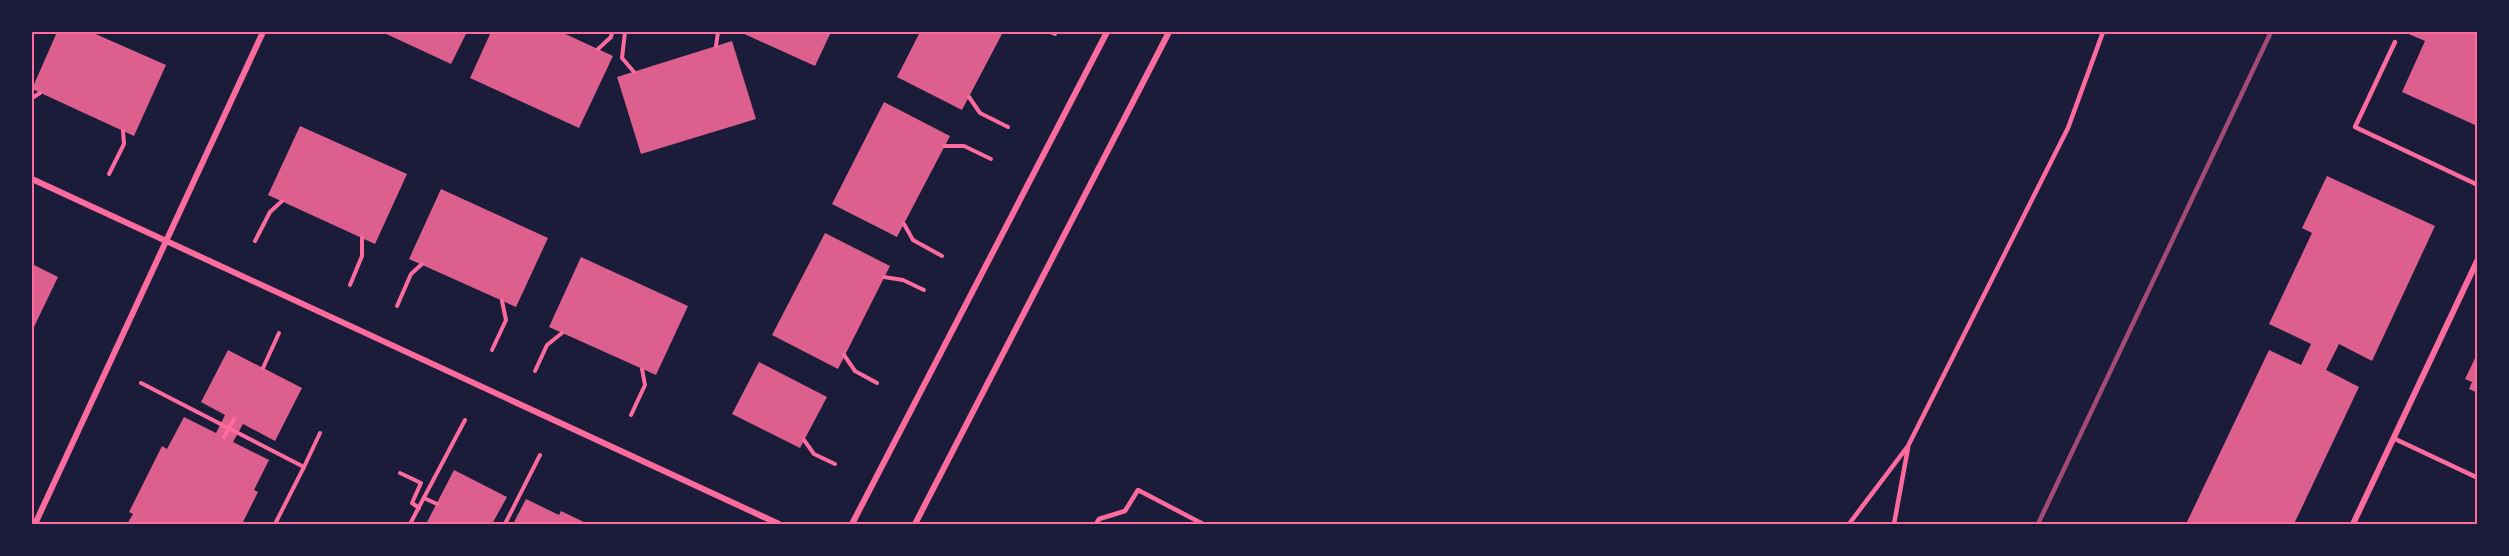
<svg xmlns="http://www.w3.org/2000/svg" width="2509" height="556" font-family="'Alegreya Sans',sans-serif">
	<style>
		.building { fill: #dd5f8e }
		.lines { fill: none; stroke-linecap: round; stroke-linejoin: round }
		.path { stroke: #ff6b9d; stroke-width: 4 }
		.service { stroke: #ff6b9d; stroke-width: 4.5 }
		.minor { stroke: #ff6b9d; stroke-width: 6 }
		.rail { stroke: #a44b75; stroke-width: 4.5 }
		.neatline { fill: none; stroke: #ff6b9d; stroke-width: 2 }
	</style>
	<rect width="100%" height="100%" fill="#1b1b3a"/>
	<g class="building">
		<polygon points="57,32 91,32 166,65 134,136 32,89"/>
		<polygon points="382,32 467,32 451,64"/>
		<polygon points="491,32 561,32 613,56 579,128 470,78"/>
		<polygon points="740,32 831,32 815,66"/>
		<polygon points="920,32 1003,32 962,110 897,77"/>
		<polygon points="2404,32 2478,32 2478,120 2475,125 2402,92 2425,41"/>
		<polygon points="732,41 756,119 641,154 617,77"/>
		<polygon points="884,102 950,136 897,237 832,204"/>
		<polygon points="300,126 407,174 375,244 268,195"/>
		<polygon points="2327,176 2435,226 2372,361 2339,344 2326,370 2359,387 2294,524 2186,524 2269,350 2301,365 2311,344 2269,324 2312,233 2302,228"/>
		<polygon points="441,189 548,238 516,307 409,259"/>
		<polygon points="825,233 890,266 838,369 772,335"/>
		<polygon points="581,257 688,306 656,375 549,327"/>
		<polygon points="32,264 58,277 33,329 32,328"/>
		<polygon points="228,350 302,388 275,441 243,424 233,442 269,460 254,490 258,492 242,524 127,524 133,514 129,512 162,446 167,449 184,417 216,433 225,415 201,402"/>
		<polygon points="2478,352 2478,393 2469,389 2472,382 2465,379"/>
		<polygon points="759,362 827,397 800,448 732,414"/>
		<polygon points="454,470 507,497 492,524 426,524"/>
		<polygon points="526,499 559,515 561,511 588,524 513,524"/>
	</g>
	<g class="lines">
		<g class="path">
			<polyline points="625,32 622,58 634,72"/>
			<polyline points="1050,32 1055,34"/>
			<polyline points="716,46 718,32"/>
			<polyline points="598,49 611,37 612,32"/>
			<polyline points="969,97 980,113 1008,127"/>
			<polyline points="32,98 40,93"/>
			<polyline points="944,146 964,146 991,159"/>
			<polyline points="109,174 124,144 123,131"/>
			<polyline points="904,224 913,240 942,256"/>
			<polyline points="255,241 270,212 282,201"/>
			<polyline points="884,277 903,280 924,290"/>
			<polyline points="350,285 362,256 362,237"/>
			<polyline points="397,306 411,274 422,264"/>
			<polyline points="492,350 506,320 502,301"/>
			<polyline points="844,355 855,371 877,383"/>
			<polyline points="263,368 279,333"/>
			<polyline points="535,371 547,345 562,333"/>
			<polyline points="141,383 304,467 275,524"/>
			<polyline points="631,415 645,385 642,369"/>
			<polyline points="224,437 234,419"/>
			<polyline points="804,440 814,454 835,464"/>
			<polyline points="304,467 320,433"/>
			<polyline points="400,473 421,483 412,503 419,508"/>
			<polyline points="424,498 437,504"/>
			<polyline points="410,524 465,420"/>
			<polyline points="505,524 540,455"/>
		</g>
		<g class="service">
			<polyline points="2395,42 2355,127 2478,185"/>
			<polyline points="2393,438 2478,478"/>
			<polyline points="1096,524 1099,519 1125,511 1138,490 1203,524"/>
			<polyline points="1849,524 1908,446 2068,128 2103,32"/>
			<polyline points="1894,524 1908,448"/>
		</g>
		<g class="minor">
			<polyline points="32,179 779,524"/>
			<polyline points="35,524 263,32"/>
			<polyline points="852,524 1107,32"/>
			<polyline points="915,524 1169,32"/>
			<polyline points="2353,524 2478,259"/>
		</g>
		<polyline class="rail" points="2038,524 2271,32"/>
	</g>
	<rect width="2509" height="556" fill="none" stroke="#1b1b3a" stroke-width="66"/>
	<rect x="33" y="33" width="2443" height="490" class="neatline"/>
</svg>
